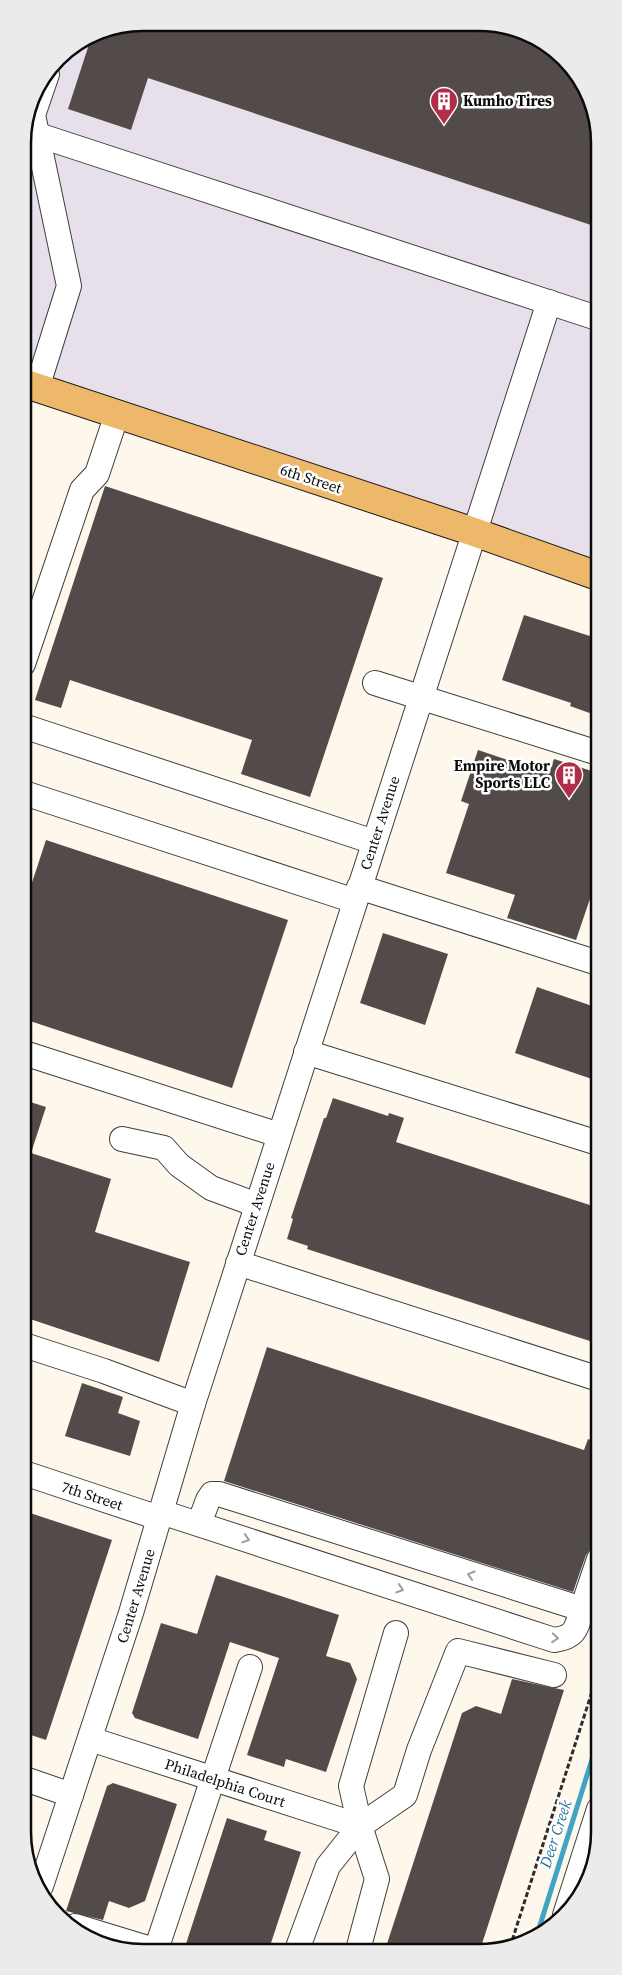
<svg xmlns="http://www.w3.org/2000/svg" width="622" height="1975" font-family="'Source Serif 4',serif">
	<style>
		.industrial { fill: #e7e0ea }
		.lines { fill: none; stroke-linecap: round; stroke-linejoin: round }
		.stream { stroke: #40a4c2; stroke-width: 5 }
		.building { fill: #534b49 }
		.minor-casing { stroke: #3e3e3e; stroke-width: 26 }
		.major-casing { stroke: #1c1c1c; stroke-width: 30 }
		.path { stroke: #2d2d2d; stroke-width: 3; stroke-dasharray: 5 2.5; stroke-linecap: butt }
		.minor { stroke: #fff; stroke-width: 24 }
		.major { stroke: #eeb86a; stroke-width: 28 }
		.oneway { stroke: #9d9d9d }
		.labels { text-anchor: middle; stroke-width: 5; stroke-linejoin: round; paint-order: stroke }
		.poi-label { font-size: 15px; font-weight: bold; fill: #0b0b0b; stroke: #fff; text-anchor: start }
		.street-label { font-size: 15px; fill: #0b0b0b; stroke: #fff }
		.water-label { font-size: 16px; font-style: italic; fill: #1f7393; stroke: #fff }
		.rim { fill: none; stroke: #0b0b0b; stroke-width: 2.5 }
	</style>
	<rect width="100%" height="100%" fill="#fef7eb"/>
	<polygon class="industrial" points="143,23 503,25 564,58 597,120 598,563 23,370 23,136 32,97 58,58 97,32"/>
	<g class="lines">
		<polyline class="stream" points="536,1938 599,1737"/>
	</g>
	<g class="building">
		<polygon points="143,22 503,25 564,58 597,120 597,227 148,78 131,130 68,109 92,35 97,32"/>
		<polygon points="105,486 383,578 310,797 241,774 252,740 70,680 61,708 35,700"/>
		<polygon points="524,615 593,637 591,642 598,644 598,716 570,706 571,703 502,680"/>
		<polygon points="478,750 549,774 554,759 598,773 598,875 576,940 507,918 515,895 446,873 469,804 461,801"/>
		<polygon points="46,840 288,920 232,1088 24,1019 24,907"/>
		<polygon points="383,933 448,954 425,1025 360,1003"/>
		<polygon points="537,987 598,1008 598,1081 515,1053"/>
		<polygon points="333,1098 388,1116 389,1113 404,1118 396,1142 599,1208 599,1344 307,1249 308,1246 287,1239 293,1219 291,1218 324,1118 326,1118"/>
		<polygon points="24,1100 46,1107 31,1153 111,1179 95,1232 190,1262 159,1362 24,1317"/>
		<polygon points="267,1347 584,1450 588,1439 599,1443 599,1527 592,1547 586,1555 573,1592 224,1481"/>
		<polygon points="82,1383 123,1397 118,1413 140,1421 130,1456 65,1436"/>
		<polygon points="24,1511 112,1540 46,1740 25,1733"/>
		<polygon points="216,1575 339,1615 326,1656 350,1663 357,1679 326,1772 286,1759 284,1767 247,1755 279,1658 230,1642 198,1739 135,1718 132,1713 161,1623 197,1634"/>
		<polygon points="512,1679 564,1690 480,1950 385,1950 462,1713 476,1706 501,1714"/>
		<polygon points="113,1783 177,1804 145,1901 129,1908 109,1901 103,1920 66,1911 107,1786"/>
		<polygon points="227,1818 267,1831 264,1840 301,1852 271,1943 256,1950 235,1944 233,1950 184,1950"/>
	</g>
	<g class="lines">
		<g class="minor-casing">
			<g id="minor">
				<polyline points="38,135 597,318"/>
				<polyline points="37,388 69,286 33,115 47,74"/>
				<polyline points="23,664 82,490 97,474 117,414"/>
				<polyline points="375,683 598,753"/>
				<polyline points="23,726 374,842"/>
				<polyline points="24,793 355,901"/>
				<polyline points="359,887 598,963"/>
				<polyline points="306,1052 598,1143"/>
				<polyline points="24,1053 279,1135"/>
				<polyline points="122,1139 164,1148 179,1165 211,1188 257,1205"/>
				<polyline points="238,1263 599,1379"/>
				<polyline points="24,1345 104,1371 193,1404"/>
				<polyline points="24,1473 159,1518"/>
				<path d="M161,1512L554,1640C576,1637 576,1629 582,1609L219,1494H212L208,1500L199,1524"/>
				<polyline points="582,1609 599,1559"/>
				<polyline points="90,1739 360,1826"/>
				<polyline points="25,1779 71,1795"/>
				<polyline points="41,1886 131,1613 193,1404 549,302"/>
				<polyline points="565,1915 599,1809"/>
				<polyline points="75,1926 154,1950"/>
				<polyline points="156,1950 250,1667"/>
				<polyline points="297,1950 328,1866 360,1826 405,1795 419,1750 458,1651 554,1675"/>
				<polyline points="358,1950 377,1879 360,1826 351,1786 396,1633"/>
			</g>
		</g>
		<g class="major-casing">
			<polyline id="major" points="23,383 474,532 598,576"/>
		</g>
		<g class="path">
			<polyline points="596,1790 599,1781"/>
			<polyline points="510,1947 599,1670"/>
		</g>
		<use href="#minor" class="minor"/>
		<use href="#major" class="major"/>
	</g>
	<defs><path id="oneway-chevron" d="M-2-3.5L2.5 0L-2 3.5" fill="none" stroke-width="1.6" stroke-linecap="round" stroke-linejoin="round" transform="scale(1.25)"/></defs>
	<g class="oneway">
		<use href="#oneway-chevron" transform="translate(246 1539) rotate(18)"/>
		<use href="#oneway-chevron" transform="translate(471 1575) rotate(-163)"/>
		<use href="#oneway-chevron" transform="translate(400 1589) rotate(18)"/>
		<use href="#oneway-chevron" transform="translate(555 1638) rotate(5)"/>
	</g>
	<defs>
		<g id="building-pin" transform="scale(1.4375)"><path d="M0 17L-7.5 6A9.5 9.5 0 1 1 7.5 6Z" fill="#b02e4a" stroke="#fff"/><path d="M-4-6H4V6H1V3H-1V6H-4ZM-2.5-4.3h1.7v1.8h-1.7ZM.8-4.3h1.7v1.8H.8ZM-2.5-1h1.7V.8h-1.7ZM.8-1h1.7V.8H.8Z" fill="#fff"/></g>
	</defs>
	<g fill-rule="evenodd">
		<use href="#building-pin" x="444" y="101"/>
		<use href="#building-pin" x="569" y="775"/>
	</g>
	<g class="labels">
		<g class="poi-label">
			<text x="463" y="106">Kumho Tires</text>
			<text x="550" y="771" text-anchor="end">Empire Motor<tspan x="550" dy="17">Sports LLC</tspan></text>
		</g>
		<g class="street-label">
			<text transform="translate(311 479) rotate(18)" y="5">6th Street</text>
			<text transform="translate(380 823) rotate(-72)" y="5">Center Avenue</text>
			<text transform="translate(255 1209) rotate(-72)" y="5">Center Avenue</text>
			<text transform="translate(92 1496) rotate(18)" y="5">7th Street</text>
			<text transform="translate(136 1596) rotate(-73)" y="5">Center Avenue</text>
			<text transform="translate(225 1783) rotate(18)" y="5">Philadelphia Court</text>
		</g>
		<g class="water-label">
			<text transform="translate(555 1834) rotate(-72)" y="6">Deer Creek</text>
		</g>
	</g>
	<path d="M0 0H622V1975H0ZM143 31H479A112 112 0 0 1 591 143V1832A112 112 0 0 1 479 1944H143A112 112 0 0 1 31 1832V143A112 112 0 0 1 143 31Z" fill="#ebebeb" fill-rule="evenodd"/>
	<path class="rim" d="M143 31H479A112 112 0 0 1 591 143V1832A112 112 0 0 1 479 1944H143A112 112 0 0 1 31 1832V143A112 112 0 0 1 143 31Z"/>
</svg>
